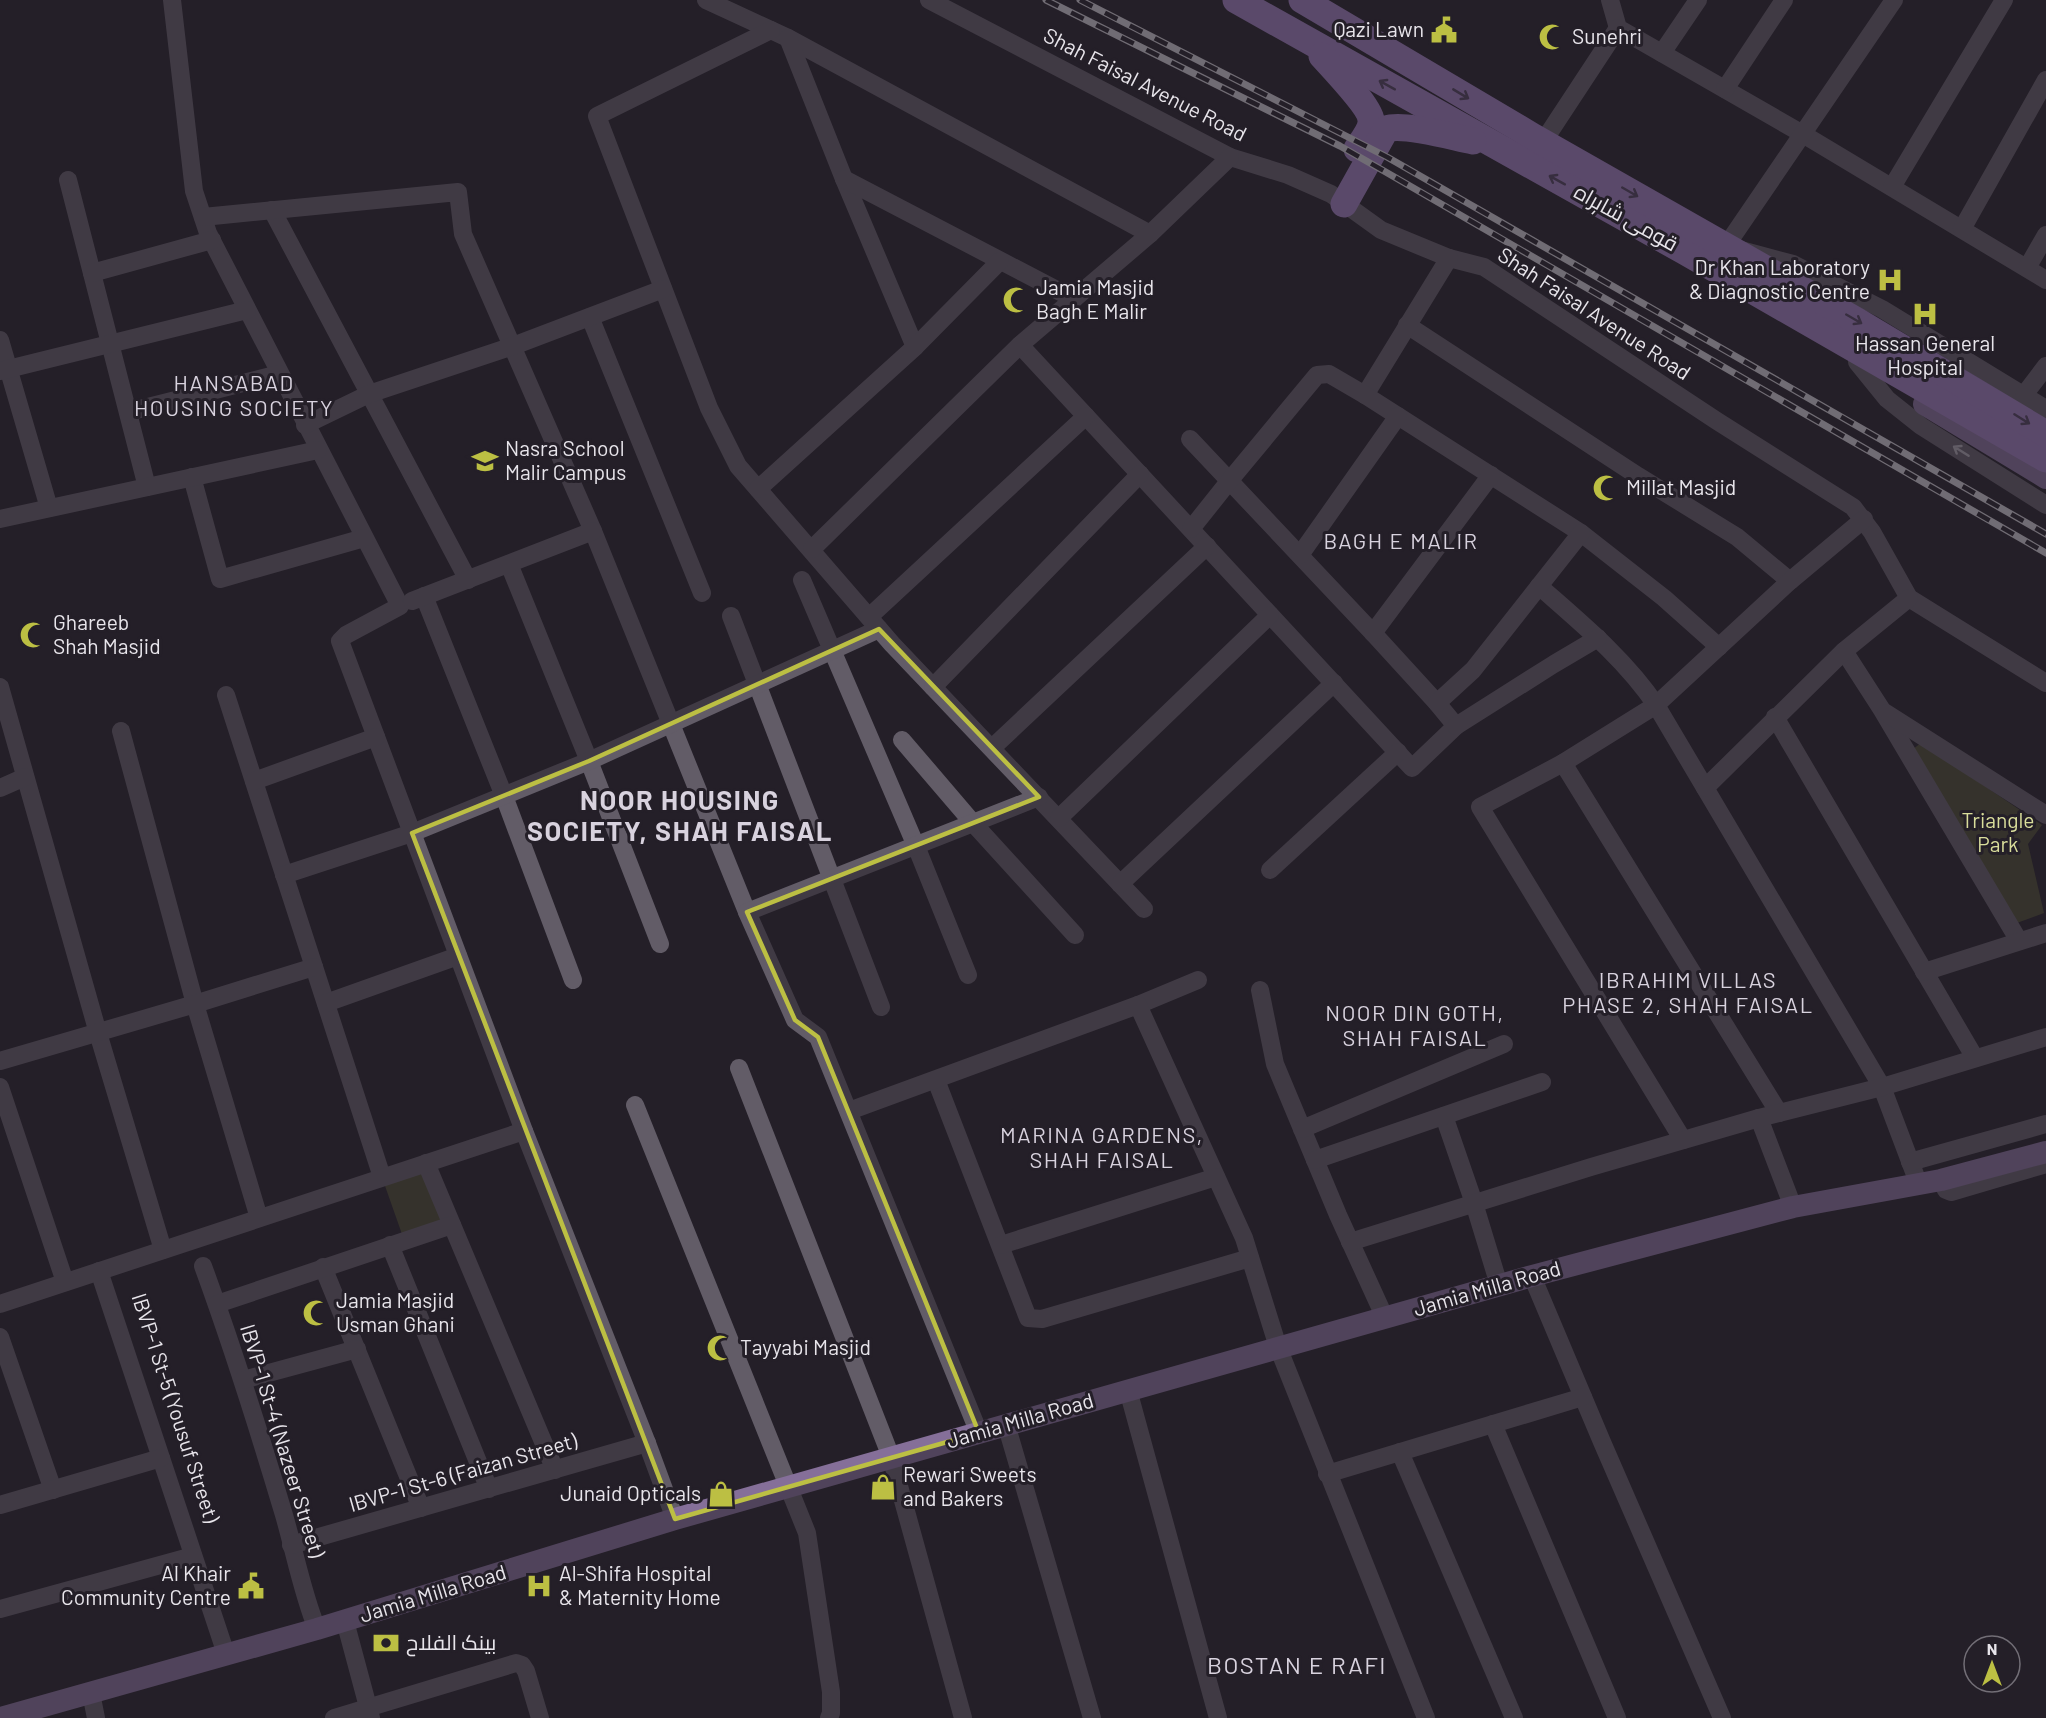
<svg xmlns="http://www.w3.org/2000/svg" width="2046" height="1718" font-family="Barlow,Cairo,sans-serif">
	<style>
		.green { fill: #4a4b31 }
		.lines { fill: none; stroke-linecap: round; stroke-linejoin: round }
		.minor { stroke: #625c67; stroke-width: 18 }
		.major { stroke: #856f99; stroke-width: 22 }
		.highway { stroke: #9c7cbb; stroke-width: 27 }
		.rail-casing { stroke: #cdcad0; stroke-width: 7 }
		.rail { stroke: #241f28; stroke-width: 4.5; stroke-dasharray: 14; stroke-linecap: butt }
		.oneway { stroke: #4e405b }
		.oneway2 { stroke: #aca7b0 }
		.marked { fill: none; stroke: #bcbf43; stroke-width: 4.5; stroke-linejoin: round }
		.labels { text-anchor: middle; stroke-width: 6; stroke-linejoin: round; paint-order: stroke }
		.poi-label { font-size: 21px; fill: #e8e5eb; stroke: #241f28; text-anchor: start }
		.street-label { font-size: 21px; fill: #e8e5eb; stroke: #241f28 }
		.park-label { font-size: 21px; fill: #d9dd9b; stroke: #241f28 }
		.neighbourhood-label { font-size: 22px; letter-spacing: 1.5px; fill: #d8d2de; stroke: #241f28 }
		.quarter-label { font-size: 24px; letter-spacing: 1.5px; fill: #d8d2de; stroke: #241f28 }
		.district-label { font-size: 27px; font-weight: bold; letter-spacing: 1.5px; fill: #d8d2de; stroke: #241f28 }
	</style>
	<rect width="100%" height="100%" fill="#241f28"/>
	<g class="green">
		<polygon points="1921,743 2042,825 2028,844 2044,913 2014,924 1913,749"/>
		<polygon points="424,1168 446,1224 403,1237 384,1183"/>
	</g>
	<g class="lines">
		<g class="minor">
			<polyline points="172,0 194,191 208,233 400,606 346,635 340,641 524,1131 647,1443 675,1519"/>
			<polyline points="706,0 788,38 1150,234"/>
			<polyline points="929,0 1230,157 1288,175 1331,194 1381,230 1449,258 1484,267 1717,421 1853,507 1872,532 1909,598 2046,683"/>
			<polyline points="1610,0 1618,28 1801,133 2046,280"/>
			<polyline points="1894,0 1726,246 1793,264 1882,309 2046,409"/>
			<polyline points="771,30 597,116 709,408 738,466 892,644 1144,909"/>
			<polyline points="788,38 844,179 915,347"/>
			<polyline points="1662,53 1698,0"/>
			<polyline points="1725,89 1784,0"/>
			<polyline points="1543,142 1618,28"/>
			<polyline points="844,179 1074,299"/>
			<polyline points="68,180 147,487"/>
			<polyline points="1892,187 2004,0"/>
			<polyline points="272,210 468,580"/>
			<polyline points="203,217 458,192 463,234 593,531 747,912 795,1020 818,1037 979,1433"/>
			<polyline points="1962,229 2046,80"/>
			<polyline points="2027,268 2046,235"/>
			<polyline points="92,273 212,240"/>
			<polyline points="590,317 702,593"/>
			<polyline points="1407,325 1638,476 1737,537 1790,581"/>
			<polyline points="0,340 49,508"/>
			<polyline points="1020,345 1412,768 1456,726 1437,703 1373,633 1190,439"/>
			<polyline points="1857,362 1887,399 1921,426 2046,505"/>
			<polyline points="0,371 247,310"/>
			<polyline points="1365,395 1449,258"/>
			<polyline points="2024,395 2046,366"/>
			<polyline points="128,412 279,374"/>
			<polyline points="305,425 369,394 513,346 663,289"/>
			<polyline points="192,477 220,579 364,538"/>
			<polyline points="758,489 915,347 1000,261"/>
			<polyline points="0,519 318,450"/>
			<polyline points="1191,529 1230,480 1317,375 1329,374 1365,395 1581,533 1664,598 1719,647"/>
			<polyline points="812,549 1020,345 1150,234 1230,157"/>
			<polyline points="1300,555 1398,416"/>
			<polyline points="509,564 589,761 660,944"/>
			<polyline points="802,580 916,846 968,975"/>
			<path d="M1539,586C1581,623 1625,659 1656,705L1882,1087L1919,1185"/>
			<polyline points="424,596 504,796 573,980"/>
			<polyline points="412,601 593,531"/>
			<polyline points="731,616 881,1007"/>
			<polyline points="869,617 1086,416"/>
			<polyline points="1373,633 1491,475"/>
			<polyline points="1844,651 1882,710 2019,941"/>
			<polyline points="0,687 98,1033 163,1250"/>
			<polyline points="933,687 1140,474"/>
			<polyline points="226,695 382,1177"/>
			<polyline points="1437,703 1473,670 1581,533"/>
			<polyline points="1886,713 2046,815"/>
			<polyline points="1775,717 1975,1058"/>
			<polyline points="1456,726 1554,664 1598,638"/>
			<polyline points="121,731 195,1004 259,1218"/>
			<polyline points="902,740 973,823 1075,935"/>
			<polyline points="992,748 1207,546"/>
			<polyline points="1563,763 1779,1113"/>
			<polyline points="254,781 376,737"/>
			<polyline points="0,788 25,777"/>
			<polyline points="1705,788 1844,651 1909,598"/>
			<polyline points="1059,818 1270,615"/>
			<polyline points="1270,870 1398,752"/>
			<polyline points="284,875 412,833 589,761 879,629"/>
			<polyline points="1120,884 1334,683"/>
			<polyline points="747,912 1039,797"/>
			<polyline points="1924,972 2046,933"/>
			<polyline points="1260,990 1275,1064 1338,1215 1385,1318"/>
			<polyline points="326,1003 458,956"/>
			<polyline points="1138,1005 1198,980"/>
			<polyline points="0,1061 195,1004 314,967"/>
			<polyline points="739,1068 891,1457 963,1718"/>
			<polyline points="936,1080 1028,1318 1042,1319 1250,1258"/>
			<polyline points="0,1087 65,1282"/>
			<polyline points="635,1105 807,1533 831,1692 831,1713 829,1718"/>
			<polyline points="849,1111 1138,1005 1244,1238 1278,1347 1426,1718"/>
			<polyline points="1444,1116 1474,1203 1499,1285"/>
			<polyline points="1759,1118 1793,1207"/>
			<polyline points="1302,1129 1504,1044"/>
			<polyline points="1683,1140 1480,807 1563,763 1656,705 1790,581 1864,519"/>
			<polyline points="1315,1160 1542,1082"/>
			<polyline points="1910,1162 2046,1124"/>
			<polyline points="426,1163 555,1470"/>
			<polyline points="1941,1180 1946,1190 1951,1192 2046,1164"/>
			<polyline points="1350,1242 1591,1167 1759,1118 1882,1087 2046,1037"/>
			<polyline points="390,1245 489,1489"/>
			<polyline points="1001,1245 1216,1177"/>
			<path d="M203,1266C233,1348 259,1431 284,1515C295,1553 302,1592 317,1629"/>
			<polyline points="323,1267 421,1508"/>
			<polyline points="99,1271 226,1654"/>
			<polyline points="1532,1276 1602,1442 1722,1718"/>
			<polyline points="0,1304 524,1131"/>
			<polyline points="217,1304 452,1225"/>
			<polyline points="0,1337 53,1490"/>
			<polyline points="243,1380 357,1349"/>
			<polyline points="1128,1390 1218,1718"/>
			<polyline points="1006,1424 1092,1718"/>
			<polyline points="1493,1424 1617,1718"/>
			<polyline points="1400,1452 1514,1718"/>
			<polyline points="1327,1474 1583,1397"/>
			<polyline points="0,1505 161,1458"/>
			<polyline points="291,1545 647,1443"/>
			<polyline points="0,1609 193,1556"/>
			<polyline points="345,1621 371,1718"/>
			<polyline points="91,1693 96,1718"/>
			<polyline points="334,1718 516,1663 522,1665 526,1671 540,1718"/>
		</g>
		<g class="major">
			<polyline points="1924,404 2046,478"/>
			<polyline points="1,1718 317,1629 675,1519 1532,1276 1793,1207 1941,1180 2046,1152"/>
		</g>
		<g class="highway">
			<polyline points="1236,0 1684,251 2046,459"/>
			<polyline points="1302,0 1532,136 1857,321 2046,434"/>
			<path d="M1322,56C1332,67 1370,107 1371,120C1372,129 1362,141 1357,149"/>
			<path d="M1344,204L1386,129C1404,123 1452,137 1473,141"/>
		</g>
		<g class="rail-casing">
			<g id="rail">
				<polyline points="1046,0 1340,146 1384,171 2046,553"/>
				<polyline points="1080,0 1387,157 2046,534"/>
			</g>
		</g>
		<use href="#rail" class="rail"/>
	</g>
	<defs><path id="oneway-shaft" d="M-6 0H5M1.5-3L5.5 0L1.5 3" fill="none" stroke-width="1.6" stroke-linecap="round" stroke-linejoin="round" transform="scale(1.5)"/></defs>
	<g class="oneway">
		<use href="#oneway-shaft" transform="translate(1387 85) rotate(-151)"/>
		<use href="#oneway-shaft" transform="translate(1461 94) rotate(31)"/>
		<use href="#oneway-shaft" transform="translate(1557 180) rotate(-151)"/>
		<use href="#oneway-shaft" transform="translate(1630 192) rotate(30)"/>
		<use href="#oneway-shaft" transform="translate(1854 319) rotate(30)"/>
		<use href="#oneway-shaft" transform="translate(2022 419) rotate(32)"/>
	</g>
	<use class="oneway2" href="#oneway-shaft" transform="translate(1961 451) rotate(-148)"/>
	<path d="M0 0H2046V1718H0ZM879,629L1039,797L747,912L795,1020L818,1037L979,1433L675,1519L412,833L589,761Z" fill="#241f28" fill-opacity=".55" fill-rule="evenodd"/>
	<path class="marked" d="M879,629L1039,797L747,912L795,1020L818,1037L979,1433L675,1519L412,833L589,761Z"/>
	<defs>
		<g id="civic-bare" transform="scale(2.07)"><path d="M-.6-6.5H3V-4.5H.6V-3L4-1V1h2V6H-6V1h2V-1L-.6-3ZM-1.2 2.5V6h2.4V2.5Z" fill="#bcbf43" stroke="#241f28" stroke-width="2.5" paint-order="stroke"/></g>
		<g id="mosque-bare" transform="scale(2.07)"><path d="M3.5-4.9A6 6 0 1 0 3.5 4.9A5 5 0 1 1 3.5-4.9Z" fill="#bcbf43" stroke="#241f28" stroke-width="2.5" paint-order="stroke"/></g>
		<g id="hospital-bare" transform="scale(2.07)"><path d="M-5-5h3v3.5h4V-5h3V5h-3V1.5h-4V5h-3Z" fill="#bcbf43" stroke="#241f28" stroke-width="2.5" paint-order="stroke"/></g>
		<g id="school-bare" transform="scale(2.07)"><path d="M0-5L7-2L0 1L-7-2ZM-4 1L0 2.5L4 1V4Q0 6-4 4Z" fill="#bcbf43" stroke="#241f28" stroke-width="2.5" paint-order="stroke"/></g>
		<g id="shop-bare" transform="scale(2.07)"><path d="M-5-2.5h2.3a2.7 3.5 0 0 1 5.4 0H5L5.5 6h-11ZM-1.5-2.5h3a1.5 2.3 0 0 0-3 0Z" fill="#bcbf43" stroke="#241f28" stroke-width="2.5" paint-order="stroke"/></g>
		<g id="bank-bare" transform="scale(2.07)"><path d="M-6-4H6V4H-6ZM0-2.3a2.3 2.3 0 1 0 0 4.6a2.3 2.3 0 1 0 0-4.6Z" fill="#bcbf43" stroke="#241f28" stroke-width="2.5" paint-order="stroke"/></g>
	</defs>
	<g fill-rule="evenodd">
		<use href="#civic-bare" x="1444" y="30"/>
		<use href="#mosque-bare" x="1552" y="37"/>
		<use href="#hospital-bare" x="1890" y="280"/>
		<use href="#mosque-bare" x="1016" y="300"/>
		<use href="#hospital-bare" x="1925" y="314"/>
		<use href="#school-bare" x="485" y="461"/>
		<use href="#mosque-bare" x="1606" y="488"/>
		<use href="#mosque-bare" x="33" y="635"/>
		<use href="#mosque-bare" x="316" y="1313"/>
		<use href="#mosque-bare" x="720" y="1348"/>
		<use href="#shop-bare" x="883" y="1487"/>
		<use href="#shop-bare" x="721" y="1494"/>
		<use href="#civic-bare" x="251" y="1586"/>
		<use href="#hospital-bare" x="539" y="1586"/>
		<use href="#bank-bare" x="386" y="1643"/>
	</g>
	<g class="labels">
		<g class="poi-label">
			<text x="1424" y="37" text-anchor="end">Qazi Lawn</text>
			<text x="1572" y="44">Sunehri</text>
			<text x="1870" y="275" text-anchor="end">Dr Khan Laboratory<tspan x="1870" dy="24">&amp; Diagnostic Centre</tspan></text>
			<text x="1036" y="295">Jamia Masjid<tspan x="1036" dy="24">Bagh E Malir</tspan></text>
			<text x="1925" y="351" text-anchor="middle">Hassan General<tspan x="1925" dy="24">Hospital</tspan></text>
			<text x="505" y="456">Nasra School<tspan x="505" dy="24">Malir Campus</tspan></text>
			<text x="1626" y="495">Millat Masjid</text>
			<text x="53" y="630">Ghareeb<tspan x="53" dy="24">Shah Masjid</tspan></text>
			<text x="336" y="1308">Jamia Masjid<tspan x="336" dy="24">Usman Ghani</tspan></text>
			<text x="740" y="1355">Tayyabi Masjid</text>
			<text x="903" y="1482">Rewari Sweets<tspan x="903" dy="24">and Bakers</tspan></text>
			<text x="701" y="1501" text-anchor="end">Junaid Opticals</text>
			<text x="231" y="1581" text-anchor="end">Al Khair<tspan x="231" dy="24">Community Centre</tspan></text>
			<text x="559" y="1581">Al-Shifa Hospital<tspan x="559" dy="24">&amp; Maternity Home</tspan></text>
			<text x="406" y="1650">بینک الفلاح</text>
		</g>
		<g class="street-label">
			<text transform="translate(1145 85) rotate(27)" y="7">Shah Faisal Avenue Road</text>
			<text transform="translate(1626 218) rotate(29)" y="7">قومی شاہراہ</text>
			<text transform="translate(1594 314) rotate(33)" y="7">Shah Faisal Avenue Road</text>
			<text transform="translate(1487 1289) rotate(-16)" y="7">Jamia Milla Road</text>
			<text transform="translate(175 1408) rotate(72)" y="7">IBVP-1 St-5 (Yousuf Street)</text>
			<text transform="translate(1020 1421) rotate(-16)" y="7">Jamia Milla Road</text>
			<text transform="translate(282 1441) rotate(73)" y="7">IBVP-1 St-4 (Nazeer Street)</text>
			<text transform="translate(463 1473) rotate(-16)" y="7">IBVP-1 St-6 (Faizan Street)</text>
			<text transform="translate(433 1594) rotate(-17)" y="7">Jamia Milla Road</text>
		</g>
		<g class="park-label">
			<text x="1998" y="828">Triangle<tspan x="1998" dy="24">Park</tspan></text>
		</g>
		<g class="neighbourhood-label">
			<text x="234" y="391">HANSABAD<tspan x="234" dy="25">HOUSING SOCIETY</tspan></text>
			<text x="1401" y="549">BAGH E MALIR</text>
			<text x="1688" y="988">IBRAHIM VILLAS<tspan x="1688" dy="25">PHASE 2, SHAH FAISAL</tspan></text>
			<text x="1415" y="1021">NOOR DIN GOTH,<tspan x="1415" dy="25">SHAH FAISAL</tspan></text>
			<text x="1102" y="1143">MARINA GARDENS,<tspan x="1102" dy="25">SHAH FAISAL</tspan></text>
		</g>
		<g class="quarter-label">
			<text x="1297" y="1674">BOSTAN E RAFI</text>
		</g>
		<g class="district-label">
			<text x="680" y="810">NOOR HOUSING<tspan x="680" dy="31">SOCIETY, SHAH FAISAL</tspan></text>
		</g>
	</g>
	<g transform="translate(1992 1664)"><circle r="28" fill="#241f28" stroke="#726e76" stroke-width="1.5"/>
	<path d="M0-4.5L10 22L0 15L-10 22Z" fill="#bcbf43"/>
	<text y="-9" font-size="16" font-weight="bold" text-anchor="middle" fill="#e8e5eb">N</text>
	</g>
</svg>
